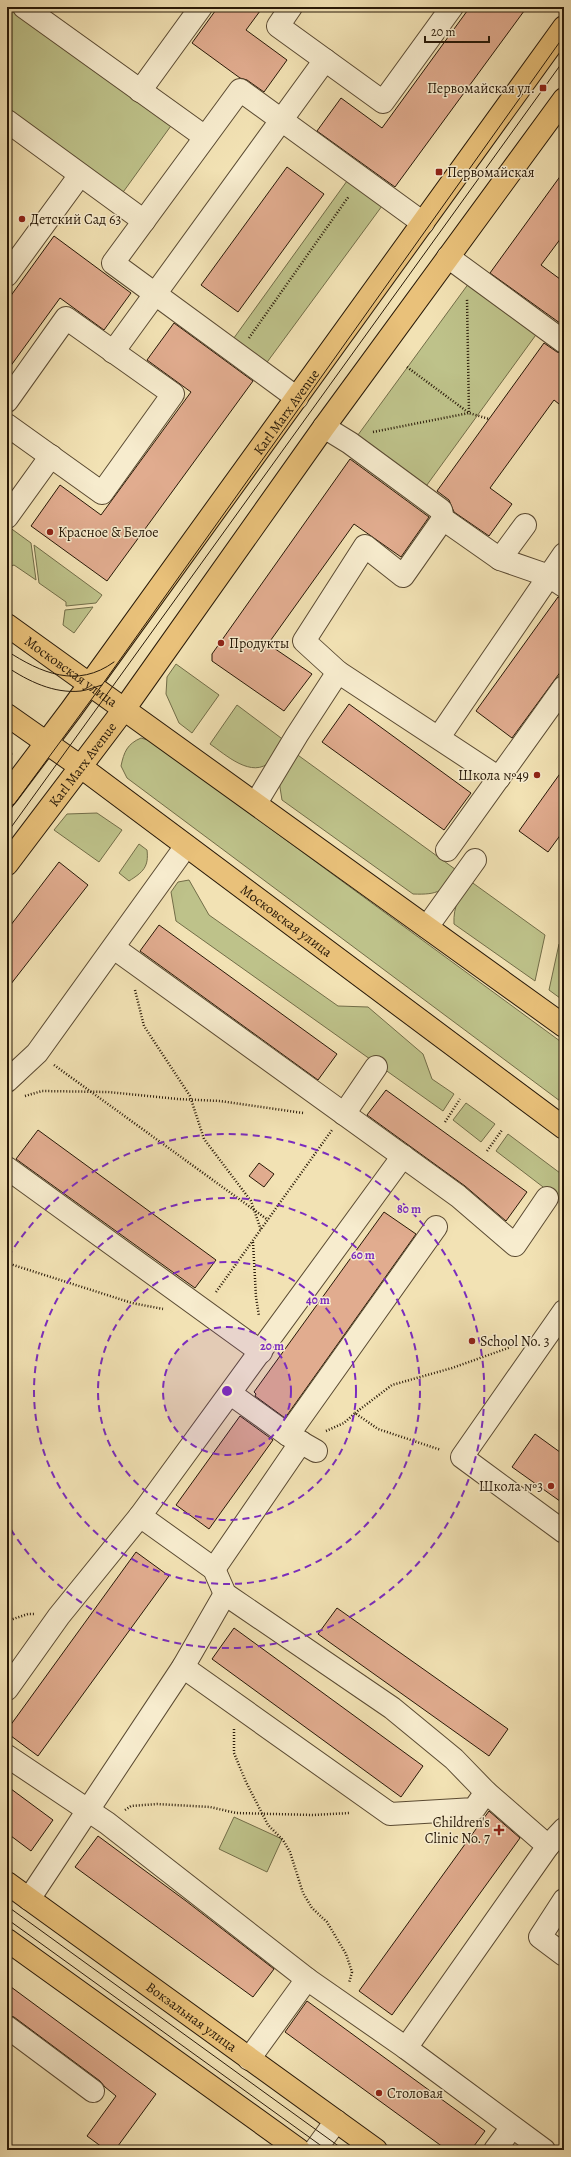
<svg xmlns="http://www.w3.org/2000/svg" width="571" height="2157" font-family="Alegreya,serif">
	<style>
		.green { fill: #bec28a; stroke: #726d48 }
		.building { fill: #e1ac8f; stroke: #271807 }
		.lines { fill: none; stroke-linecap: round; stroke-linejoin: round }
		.minor-casing { stroke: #5a4a32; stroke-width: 24 }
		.major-casing { stroke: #271807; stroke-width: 24 }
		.path { stroke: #271807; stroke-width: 2.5; stroke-dasharray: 1 2; stroke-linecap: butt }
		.minor { stroke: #f7ecce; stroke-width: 22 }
		.major { stroke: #e9c17a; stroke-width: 22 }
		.tram { stroke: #271807; stroke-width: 1 }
		.ring { fill: none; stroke: #7b2cbf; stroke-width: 2; stroke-dasharray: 7 5 }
		.poi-dot { fill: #8f2418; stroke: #f7ecce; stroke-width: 1.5 }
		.labels { text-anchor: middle; stroke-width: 3; stroke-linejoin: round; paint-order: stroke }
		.poi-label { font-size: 14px; fill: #271807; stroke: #f7ecce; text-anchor: start }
		.street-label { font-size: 14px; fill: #271807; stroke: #f7ecce }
		.centre { fill: #7b2cbf; stroke: #f7ecce; stroke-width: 2 }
		.ring-label { font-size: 12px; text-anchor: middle; font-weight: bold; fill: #7b2cbf; stroke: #f7ecce; stroke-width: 3; stroke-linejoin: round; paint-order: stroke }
	</style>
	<rect width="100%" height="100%" fill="#f2e2b4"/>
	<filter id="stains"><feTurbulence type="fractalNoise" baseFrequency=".005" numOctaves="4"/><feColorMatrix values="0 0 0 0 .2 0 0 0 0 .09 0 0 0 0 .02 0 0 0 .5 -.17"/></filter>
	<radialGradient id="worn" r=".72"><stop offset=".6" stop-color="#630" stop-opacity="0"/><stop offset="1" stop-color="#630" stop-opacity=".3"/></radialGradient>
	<g class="green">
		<polygon points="7,7 13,7 173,123 121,195 7,112"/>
		<polygon points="347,181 382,206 265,365 231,342"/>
		<polygon points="469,283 538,332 424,489 355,439"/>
		<polygon points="9,527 31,543 36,580 14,565 7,568 7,530"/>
		<polygon points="34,545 102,595 96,603 66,606 66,602 39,583"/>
		<polygon points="93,607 74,633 63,625 65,610"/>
		<polygon points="176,664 219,695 192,733 179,723 166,694 167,677"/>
		<path d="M237,705L285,741C281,747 276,755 271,761C252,780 225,754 210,744Z"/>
		<polygon points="7,737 12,754 7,769"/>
		<path d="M141,738L151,741L564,1044V1104L127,778L121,766C124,752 127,744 141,738Z"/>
		<path d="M295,753L459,872C443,891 439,895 413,894L282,800L279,781Z"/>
		<polygon points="97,813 122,830 99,862 54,830 67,814"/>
		<path d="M139,844L147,850C149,867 143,872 129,881L119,873Z"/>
		<polygon points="189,880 209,915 338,1006 368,1007 423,1054 432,1079 454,1094 443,1111 176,921 171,892 178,882"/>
		<path d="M470,881L545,935L535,981L454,924C453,906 460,895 470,881Z"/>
		<polygon points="559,944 564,948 564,1001 549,990"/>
		<polygon points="466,1103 495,1124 481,1142 453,1120"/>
		<polygon points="508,1134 564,1176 564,1203 496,1151"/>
		<polygon points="234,1817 282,1839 267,1872 219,1849"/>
	</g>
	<g class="building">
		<polygon points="218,7 263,7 246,30 287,60 264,92 247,80 240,78 192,43"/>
		<polygon points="470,7 527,7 395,187 317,131 341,98 382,128"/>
		<polygon points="287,167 324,194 238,312 201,285"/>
		<polygon points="564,171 564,234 541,265 564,282 564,326 490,273"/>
		<polygon points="54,236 131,293 104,330 60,298 7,371 7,301"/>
		<polygon points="174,323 253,381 107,581 31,526 60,485 101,515 191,392 147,360"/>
		<polygon points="544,343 557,352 564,354 564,408 554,400 490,488 512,504 489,536 454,512 449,500 437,491"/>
		<polygon points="350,459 429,517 401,557 354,524 268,644 312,674 284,711 212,661 212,654"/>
		<polygon points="558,597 564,598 564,667 512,738 476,711"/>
		<polygon points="349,704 471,793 444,830 322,742"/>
		<polygon points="564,768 564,830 548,852 519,831"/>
		<polygon points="59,862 88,885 7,989 7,930"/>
		<polygon points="159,925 337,1054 318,1080 140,951"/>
		<polygon points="386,1090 527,1192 506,1221 465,1186 367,1115"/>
		<polygon points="38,1130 216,1260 195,1288 16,1159"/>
		<polygon points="259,1163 274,1174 264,1187 249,1176"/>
		<polygon points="384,1212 416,1234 285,1418 255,1396 256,1394 254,1392"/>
		<polygon points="240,1416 273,1440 209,1529 176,1505"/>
		<polygon points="535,1434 564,1455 564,1504 512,1467"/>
		<polygon points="136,1552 169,1576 38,1756 7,1733 7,1730"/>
		<polygon points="337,1608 508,1729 489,1756 318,1634"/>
		<polygon points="234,1628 423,1766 401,1797 212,1659"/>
		<polygon points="7,1786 53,1820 31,1851 7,1833"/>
		<polygon points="489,1811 520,1838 392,2015 359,1991"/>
		<polygon points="98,1836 186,1901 274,1969 253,1997 75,1867"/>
		<polygon points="7,1984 156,2094 115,2150 106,2150 87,2136 116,2096 105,2087 100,2081 14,2017 7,2015"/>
		<polygon points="307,2001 485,2131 471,2150 447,2150 285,2032"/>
	</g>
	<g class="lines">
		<g class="minor-casing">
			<g id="minor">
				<polyline points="24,7 205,137"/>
				<polyline points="291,7 278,26 383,102 452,7"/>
				<polyline points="140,91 201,7"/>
				<polyline points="7,121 144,221"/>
				<polyline points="448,257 564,342"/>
				<polyline points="7,275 80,175"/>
				<polyline points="113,352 325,60"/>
				<polyline points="297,398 113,263 240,90 423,223"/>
				<polyline points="7,401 66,318 173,394 102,493 7,425"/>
				<polyline points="324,427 350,443 441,510 443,519 500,559 549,576 564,586"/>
				<polyline points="7,517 51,456"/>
				<polyline points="500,559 525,525"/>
				<polyline points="338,672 304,641 365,546 403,576 443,519"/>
				<polyline points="439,737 564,554"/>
				<polyline points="256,803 297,735 338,672 499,778"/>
				<polyline points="447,850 564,687"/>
				<polyline points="427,927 475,860"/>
				<polyline points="114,948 458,1196 515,1245 547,1198"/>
				<polyline points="7,1081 37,1053 186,846"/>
				<polyline points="344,1114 376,1067"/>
				<polyline points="7,1168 261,1352"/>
				<polyline points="564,1311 462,1457 564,1532"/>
				<polyline points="231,1394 288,1435 316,1451"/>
				<polyline points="288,1435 436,1227"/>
				<polyline points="140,1516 214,1569 225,1594 392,1708 454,1759 486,1792 548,1846"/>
				<polyline points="214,1569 301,1442"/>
				<polyline points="183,1667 390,1814 474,1809 486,1792"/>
				<polyline points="7,1689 59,1616 140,1516 403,1156"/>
				<polyline points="7,1756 107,1823 307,1979 406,2048 544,2150"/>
				<polyline points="29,1899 183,1667 225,1594"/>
				<polyline points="564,1900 540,1937 564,1955"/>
				<polyline points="7,2027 93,2091"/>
				<polyline points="406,2048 548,1846 564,1829"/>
				<polyline points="249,2059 307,1979"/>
				<polyline points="315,2150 336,2121"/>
				<polyline points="495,2150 512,2127"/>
			</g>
		</g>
		<g class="major-casing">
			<g id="major">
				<path id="s1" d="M7,625L564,1026"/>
				<path id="s2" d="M7,715L81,767L564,1128"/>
				<path id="s3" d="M7,795L71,710L564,27"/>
				<path id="s4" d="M7,864L125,708L324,427L564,99"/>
				<path id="s5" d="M7,1883L376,2150"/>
				<polyline points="7,1940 299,2150"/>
			</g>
		</g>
		<g class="path">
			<polyline points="249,338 349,196"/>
			<polyline points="407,367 469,413 489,419"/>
			<polyline points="373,432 469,413 467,298"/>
			<polyline points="135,990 144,1026 190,1096 204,1139 251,1201 261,1230"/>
			<polyline points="54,1065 268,1220"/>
			<polyline points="25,1096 42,1091 108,1092 178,1099 220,1101 303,1113"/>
			<polyline points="445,1122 460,1099"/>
			<polyline points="487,1151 502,1130"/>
			<polyline points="253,1242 256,1297 259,1316"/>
			<polyline points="7,1263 132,1303 163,1309"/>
			<polyline points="216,1292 332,1130"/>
			<polyline points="355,1413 392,1385 452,1368 511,1347"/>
			<polyline points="326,1431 344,1423 355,1413 378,1429 441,1450"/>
			<polyline points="7,1621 28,1614 34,1614"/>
			<polyline points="234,1729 234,1753 246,1782 268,1825 283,1840 290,1852 303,1893 312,1908 327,1922 346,1954 352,1972 349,1983"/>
			<polyline points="125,1810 131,1806 157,1804 210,1807 236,1813 313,1815 350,1813"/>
		</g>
		<use href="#minor" class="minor"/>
		<use href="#major" class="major"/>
		<g class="tram">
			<path d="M7,651C41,673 77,689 114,662"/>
			<path d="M7,667C28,681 54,694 81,691C88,690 95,687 102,685"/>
			<polyline points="7,814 102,685 564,36"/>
			<polyline points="7,833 564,60"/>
			<polyline points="7,1906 344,2150"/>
			<polyline points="7,1919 327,2150"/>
		</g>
	</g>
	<circle cx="227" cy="1391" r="64" fill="#7b2cbf" fill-opacity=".12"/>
	<g class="ring">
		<circle cx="227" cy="1391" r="64"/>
		<circle cx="227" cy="1391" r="129"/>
		<circle cx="227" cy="1391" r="193"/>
		<path d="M8 1257A257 257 0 1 1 8 1525"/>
	</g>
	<g class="poi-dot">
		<rect x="539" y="84" width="8" height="8" rx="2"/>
		<rect x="435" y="168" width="8" height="8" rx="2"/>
		<circle cx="22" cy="219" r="4"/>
		<circle cx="50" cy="532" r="4"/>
		<circle cx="221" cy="643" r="4"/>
		<circle cx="537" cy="775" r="4"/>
		<circle cx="472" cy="1341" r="4"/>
		<circle cx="551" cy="1486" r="4"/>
		<path d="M497 1824h4v4h4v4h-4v4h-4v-4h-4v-4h4z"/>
		<circle cx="379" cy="2093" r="4"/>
	</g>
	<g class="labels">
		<g class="poi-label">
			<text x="535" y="93" text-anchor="end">Первомайская ул.</text>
			<text x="447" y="177">Первомайская</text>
			<text x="30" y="224">Детский Сад 63</text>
			<text x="58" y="537">Красное &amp; Белое</text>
			<text x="229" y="648">Продукты</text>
			<text x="529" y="780" text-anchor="end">Школа №49</text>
			<text x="480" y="1346">School No. 3</text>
			<text x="543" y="1491" text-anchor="end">Школа №3</text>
			<text x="490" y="1827" text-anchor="end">Children's<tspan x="490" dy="16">Clinic No. 7</tspan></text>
			<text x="387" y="2098">Столовая</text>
		</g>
		<g class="street-label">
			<text dy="5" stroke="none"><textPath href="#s3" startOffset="474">Karl Marx Avenue</textPath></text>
			<text dy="5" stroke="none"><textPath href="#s1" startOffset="79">Московская улица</textPath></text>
			<text dy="5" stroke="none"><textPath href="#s4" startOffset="125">Karl Marx Avenue</textPath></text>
			<text dy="5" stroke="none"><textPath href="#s2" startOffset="347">Московская улица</textPath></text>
			<text dy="5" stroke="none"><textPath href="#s5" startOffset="228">Вокзальная улица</textPath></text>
		</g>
	</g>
	<circle cx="227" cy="1391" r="6" class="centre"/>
	<g class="ring-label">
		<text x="409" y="1213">80 m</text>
		<text x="363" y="1259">60 m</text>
		<text x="318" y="1304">40 m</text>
		<text x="272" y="1350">20 m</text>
	</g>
	<rect width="571" height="2157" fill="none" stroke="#f2e2b4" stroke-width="24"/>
	<rect x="8" y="8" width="555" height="2141" fill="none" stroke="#271807" stroke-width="2"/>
	<rect x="12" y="12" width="547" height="2133" fill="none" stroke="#271807"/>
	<path d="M425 36v6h64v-6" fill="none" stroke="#271807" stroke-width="2"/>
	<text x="431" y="36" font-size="12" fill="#271807" stroke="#f7ecce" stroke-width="3" paint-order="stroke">20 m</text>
	<rect width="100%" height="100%" filter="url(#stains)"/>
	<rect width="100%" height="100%" fill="url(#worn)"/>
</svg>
